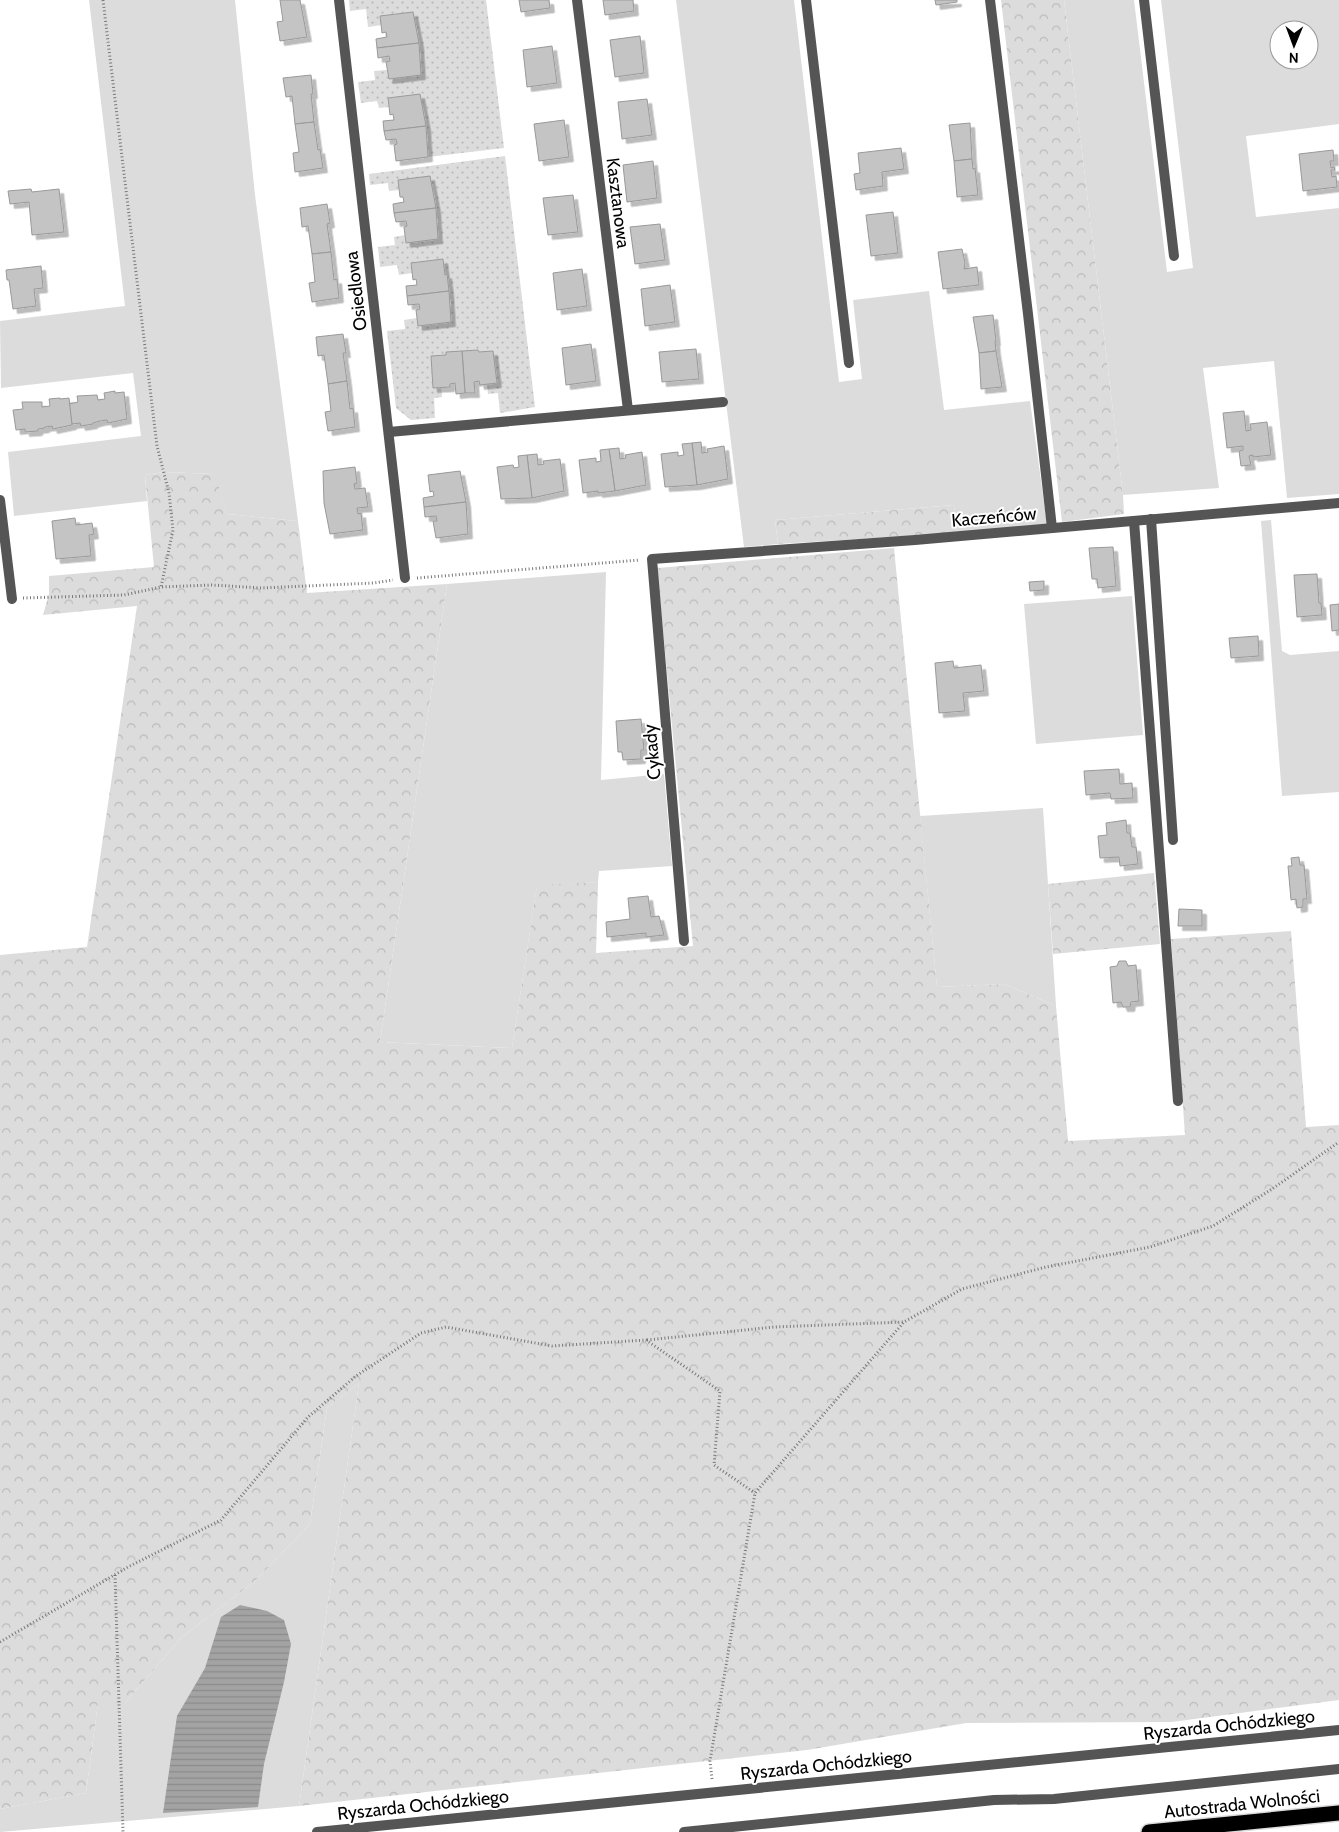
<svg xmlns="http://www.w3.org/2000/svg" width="1339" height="1832" font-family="Cabin,sans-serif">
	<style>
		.green { fill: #dcdcdc; fill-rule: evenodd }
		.forest { fill: url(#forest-crowns) }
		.garden { fill: url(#garden-dots) }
		.water { fill: url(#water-rules) }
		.building { fill: #c4c4c4; stroke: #999; filter: url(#shadow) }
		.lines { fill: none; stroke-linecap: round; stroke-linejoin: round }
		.highway-casing { stroke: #dbdbdb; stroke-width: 18 }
		.path { stroke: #777; stroke-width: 3; stroke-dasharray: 1 2.5; stroke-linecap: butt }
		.lane { stroke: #555; stroke-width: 10 }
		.street { stroke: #555; stroke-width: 10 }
		.highway { stroke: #000; stroke-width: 15 }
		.labels { text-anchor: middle; stroke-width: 4; stroke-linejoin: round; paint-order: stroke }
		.street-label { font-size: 18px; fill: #000; stroke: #fff }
	</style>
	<defs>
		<pattern id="forest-crowns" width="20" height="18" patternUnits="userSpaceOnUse" patternTransform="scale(1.25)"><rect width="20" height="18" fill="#dcdcdc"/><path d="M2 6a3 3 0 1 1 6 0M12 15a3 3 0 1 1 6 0" fill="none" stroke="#bbb"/></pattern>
		<pattern id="garden-dots" width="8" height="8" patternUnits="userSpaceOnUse" patternTransform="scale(1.25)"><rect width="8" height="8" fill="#dcdcdc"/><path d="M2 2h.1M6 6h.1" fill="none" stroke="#bbb" stroke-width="1.8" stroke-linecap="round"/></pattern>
		<pattern id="water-rules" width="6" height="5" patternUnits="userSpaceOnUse" patternTransform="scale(1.25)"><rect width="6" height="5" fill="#a3a3a3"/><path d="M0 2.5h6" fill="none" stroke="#8b8b8b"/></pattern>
		<filter id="shadow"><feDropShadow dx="4.5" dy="4.5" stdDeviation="0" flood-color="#0004"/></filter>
	</defs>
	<rect width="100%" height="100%" fill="#fff"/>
	<g class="green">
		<polygon points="89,0 235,0 255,195 298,521 227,514 214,474 164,472 145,475 147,501 14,516 8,452 141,436 133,373 1,388 0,321 125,306"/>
		<polygon points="676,0 794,0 839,382 862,379 853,300 929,291 944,410 1030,401 1047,524 957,533 954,505 775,520 778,544 744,547"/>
		<path d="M1064,0H1134L1167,272L1193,268L1161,0H1339V124L1246,136L1256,217L1339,208V494L1287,498L1274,361L1203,368L1219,488L1123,495ZM1279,30H1309V60H1279Z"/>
		<polygon points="1271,520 1282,651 1290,655 1339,651 1339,792 1282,796 1261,521"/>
		<polygon points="606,572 601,780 664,774 672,866 599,871 598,882 537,886 512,1048 380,1042 447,584"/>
		<polygon points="1132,596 1143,735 1036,744 1024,604"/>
		<polygon points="1043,808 1056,1006 1004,984 937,987 920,816"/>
		<polygon points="359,1383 299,1806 0,1832 0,1809 86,1793 98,1703 125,1703 181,1638 255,1581 310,1524 327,1408"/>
	</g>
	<g class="forest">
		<polygon points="1001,0 1064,0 1123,495 1124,514 1062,522"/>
		<polygon points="164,472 215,474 227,514 298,521 307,593 447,584 380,1042 512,1048 537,885 598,882 596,953 693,946 657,568 894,548 937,987 1004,984 1056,1006 1068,1141 1185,1135 1171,939 1291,931 1306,1127 1339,1125 1339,1700 1172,1722 966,1723 807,1750 299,1806 359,1383 327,1408 310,1524 255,1581 181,1638 125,1703 98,1703 86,1793 0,1809 0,955 87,947 137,606 43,615 49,594 49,576 154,567 145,475"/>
		<polygon points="954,505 957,533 778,544 775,520"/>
		<polygon points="1154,873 1160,944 1053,954 1048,884"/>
	</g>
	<g class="garden">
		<polygon points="349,0 486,0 504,148 428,157 426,142 428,141 424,110 422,110 420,94 388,98 389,107 379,108 377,101 361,103 358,82 375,80 374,71 387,70 389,79 421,75 419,59 421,59 417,27 415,27 413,12 381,16 382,25 368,27 366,9 350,11"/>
		<polygon points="505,156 535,407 500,413 498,393 488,394 487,384 497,383 493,351 479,352 478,350 446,352 446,355 431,356 433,388 441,388 442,397 434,398 435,418 411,420 396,408 387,331 405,329 404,320 417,318 419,326 450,322 449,307 451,306 447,274 445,275 443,259 411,263 412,273 399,275 397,265 380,267 378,247 395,245 394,237 405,235 406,243 438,239 436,224 438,223 434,192 432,192 430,177 398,180 399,190 389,191 388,183 370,185 369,174"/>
	</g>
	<polygon class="water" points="240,1605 267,1611 284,1620 291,1644 284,1682 264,1764 258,1807 163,1813 177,1716 205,1668 221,1617"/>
	<g class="building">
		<polygon points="280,0 300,0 307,37 280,41 277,22 283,21"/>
		<polygon points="519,0 549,0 550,8 521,12"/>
		<polygon points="603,0 633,0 634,11 605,15"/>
		<polygon points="935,0 957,0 957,2 936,5"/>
		<polygon points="413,12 419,43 377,48 376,39 387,37 386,32 382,33 380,16"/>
		<polygon points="640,36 644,73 615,77 610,40"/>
		<polygon points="419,43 421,75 389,79 386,62 390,61 389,56 378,58 377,48"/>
		<polygon points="552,46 557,83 527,87 523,50"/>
		<polygon points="311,75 313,94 311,94 314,122 295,124 292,96 286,97 283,78"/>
		<polygon points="420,94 426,126 384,131 383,121 394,120 393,114 390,115 388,98"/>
		<polygon points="647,99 652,135 622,139 618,102"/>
		<polygon points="564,120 569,157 539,161 534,124"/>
		<polygon points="314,122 318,150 320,149 323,168 295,172 293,153 299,152 295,124"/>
		<polygon points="970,123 972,159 954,161 949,125"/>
		<polygon points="426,126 428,157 396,161 394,145 397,144 396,139 386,140 384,131"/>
		<polygon points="901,148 904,169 882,172 883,186 856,190 854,174 860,173 858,153"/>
		<polygon points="1333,150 1334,161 1330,161 1331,168 1334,167 1335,170 1331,170 1332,177 1336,176 1337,187 1303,191 1299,154"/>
		<polygon points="972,159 973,169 975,168 978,195 957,197 954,161"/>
		<polygon points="653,161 657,198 627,202 623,165"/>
		<polygon points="430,176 436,208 394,213 393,204 404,202 403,197 400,197 398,180"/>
		<polygon points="31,189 32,192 59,189 64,232 32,235 29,202 10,204 8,191"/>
		<polygon points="573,195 578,232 548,235 543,198"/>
		<polygon points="327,204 330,223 327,224 331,252 312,254 308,226 302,227 300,208"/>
		<polygon points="436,208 438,239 406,243 404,227 407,226 406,221 396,222 394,213"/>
		<polygon points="893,212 898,253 871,256 866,215"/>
		<polygon points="660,224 665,260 635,264 630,227"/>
		<polygon points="962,249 965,263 964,269 977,267 979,285 943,289 938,252"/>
		<polygon points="331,252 334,280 337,279 339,298 312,302 309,283 315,282 312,254"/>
		<polygon points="443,259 445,275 447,274 449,291 407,296 406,286 417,285 416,279 413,280 411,263"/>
		<polygon points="41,266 43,288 34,289 36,306 13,309 9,280 7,280 6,270"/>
		<polygon points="582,269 587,306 557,310 553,273"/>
		<polygon points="670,285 675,322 645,326 641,289"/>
		<polygon points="449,291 451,322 418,326 416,310 420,309 419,304 408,305 407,296"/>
		<polygon points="993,315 996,341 995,341 996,351 979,353 973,317"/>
		<polygon points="343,334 346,353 343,353 347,381 328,384 324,355 318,356 316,337"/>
		<polygon points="591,344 596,381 566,385 562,348"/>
		<polygon points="696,349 699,379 662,382 659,352"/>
		<polygon points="478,350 479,352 493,351 497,383 480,385 479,381 474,382 475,393 465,393 462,351"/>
		<polygon points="462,351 465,393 456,394 455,383 450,384 450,387 433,388 431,356 446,355 446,352"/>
		<polygon points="996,351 1002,387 981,389 979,353"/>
		<polygon points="347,381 350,409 353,408 355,427 328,431 325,412 331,411 328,384"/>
		<polygon points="115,391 115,393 124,392 127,419 108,423 107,420 100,421 93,423 93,424 81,426 80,423 72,424 69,404 78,402 77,396 97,395 98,400 105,399 104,393"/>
		<polygon points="60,398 60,399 69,398 72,425 53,429 52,426 45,427 45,428 38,429 38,431 25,432 25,429 16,430 13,410 23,409 22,402 42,402 42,407 50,406 49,399"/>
		<polygon points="1244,411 1246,431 1251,430 1250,424 1267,422 1271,455 1253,457 1253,455 1249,456 1251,465 1241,466 1239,451 1243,450 1243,446 1227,448 1223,413"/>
		<polygon points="701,442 702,453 708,452 707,449 724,446 728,479 697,485 692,443"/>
		<polygon points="692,443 697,485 665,487 661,454 678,452 678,456 684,455 682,444"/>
		<polygon points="619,448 620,459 626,458 625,455 642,452 646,485 615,491 609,449"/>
		<polygon points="609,449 615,491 598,493 598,491 583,493 579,460 596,458 596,462 601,461 600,450"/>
		<polygon points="537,454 538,465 544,464 543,461 560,459 564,491 532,498 527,455"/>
		<polygon points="527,455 532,498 501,499 497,467 513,465 514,468 519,467 518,456"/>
		<polygon points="355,467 357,483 354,484 355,489 365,488 368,507 357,508 358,514 361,513 363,530 330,534 324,503 323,471"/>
		<polygon points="460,471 466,502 424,507 423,498 434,496 433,491 430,492 428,475"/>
		<polygon points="466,502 468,534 436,538 433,521 437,521 436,516 425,517 424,507"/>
		<polygon points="75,518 76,525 92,523 94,534 89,535 91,556 56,559 52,521"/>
		<polygon points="1113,547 1116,586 1098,588 1097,579 1092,579 1089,548"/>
		<polygon points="1317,574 1319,603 1321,603 1322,615 1297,617 1294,575"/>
		<polygon points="1044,581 1044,590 1030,591 1029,582"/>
		<polygon points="1339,604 1339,630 1332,631 1330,605"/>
		<polygon points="1258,636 1259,656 1231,658 1229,638"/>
		<polygon points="953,661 954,668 981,665 984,691 963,693 965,711 939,713 935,663"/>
		<polygon points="641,719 644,750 641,750 641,759 623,760 622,752 618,752 616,721"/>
		<polygon points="1119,769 1120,784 1132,783 1133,798 1111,799 1110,793 1086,795 1084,771"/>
		<polygon points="1126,820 1127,833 1130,833 1132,847 1136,847 1138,864 1120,866 1119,857 1100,858 1098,836 1107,835 1106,823"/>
		<polygon points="1299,857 1300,865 1304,865 1307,899 1303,899 1303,907 1297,908 1296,899 1291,900 1288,866 1292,866 1291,858"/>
		<polygon points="648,896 651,917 659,916 664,935 646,937 646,933 607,937 606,922 630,919 628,898"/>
		<polygon points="1179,909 1202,910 1202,926 1178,926"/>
		<polygon points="1119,961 1126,961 1128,966 1136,965 1139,1001 1131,1002 1130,1007 1123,1007 1121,1002 1113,1003 1110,967 1117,966"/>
	</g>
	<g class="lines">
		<g class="highway-casing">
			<polyline id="highway" points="1149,1832 1339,1813"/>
		</g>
		<g class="path">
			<polyline points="103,0 157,446 169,493 173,530 161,587"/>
			<polyline points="417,578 640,560"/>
			<polyline points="23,598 124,595 161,587 212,585 261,588 374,583 393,580"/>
			<polyline points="647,1340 774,1327 904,1322"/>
			<polyline points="115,1575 123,1832"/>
			<polyline points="0,1642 128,1567 221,1520 308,1417 356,1376 421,1333 446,1327 552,1346 646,1340 720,1391 714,1465 755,1493"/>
			<polyline points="712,1779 710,1761 755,1493 904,1322 962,1289 1046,1267 1150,1247 1213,1226 1272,1189 1339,1142"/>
		</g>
		<g class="lane">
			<polyline points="806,0 849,363"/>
			<polyline points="990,0 1028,314 1052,528"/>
			<polyline points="1144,0 1174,256"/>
			<polyline points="1151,519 1173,840"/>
			<polyline points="1134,521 1178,1101"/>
			<polyline points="684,1832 994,1800 1054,1799 1339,1769"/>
		</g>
		<g class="street">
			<polyline points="339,0 405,578"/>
			<polyline points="577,0 628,410"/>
			<polyline points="389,432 723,402"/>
			<polyline points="0,500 12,599"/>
			<polyline points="684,941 652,559 915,540 1339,503"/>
			<polyline points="317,1832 1339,1730"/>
		</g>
		<use href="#highway" class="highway"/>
	</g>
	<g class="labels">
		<g class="street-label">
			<text transform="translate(618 203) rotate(83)" y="6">Kasztanowa</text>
			<text transform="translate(356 291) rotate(-97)" y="6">Osiedlowa</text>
			<text transform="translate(994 517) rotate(-5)" y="6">Kaczeńców</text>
			<text transform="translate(652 752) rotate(-95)" y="6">Cykady</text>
			<text transform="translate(1229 1725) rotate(-6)" y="6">Ryszarda Ochódzkiego</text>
			<text transform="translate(826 1765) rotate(-6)" y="6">Ryszarda Ochódzkiego</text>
			<text transform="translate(1242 1804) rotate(-6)" y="6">Autostrada Wolności</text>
			<text transform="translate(423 1805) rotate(-6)" y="6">Ryszarda Ochódzkiego</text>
		</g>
	</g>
	<g transform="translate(1294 45) rotate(181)"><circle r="24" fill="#ffffff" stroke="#999999"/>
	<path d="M0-4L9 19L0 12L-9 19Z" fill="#000000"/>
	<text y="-8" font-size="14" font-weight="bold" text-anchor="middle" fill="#000000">N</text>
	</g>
</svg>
